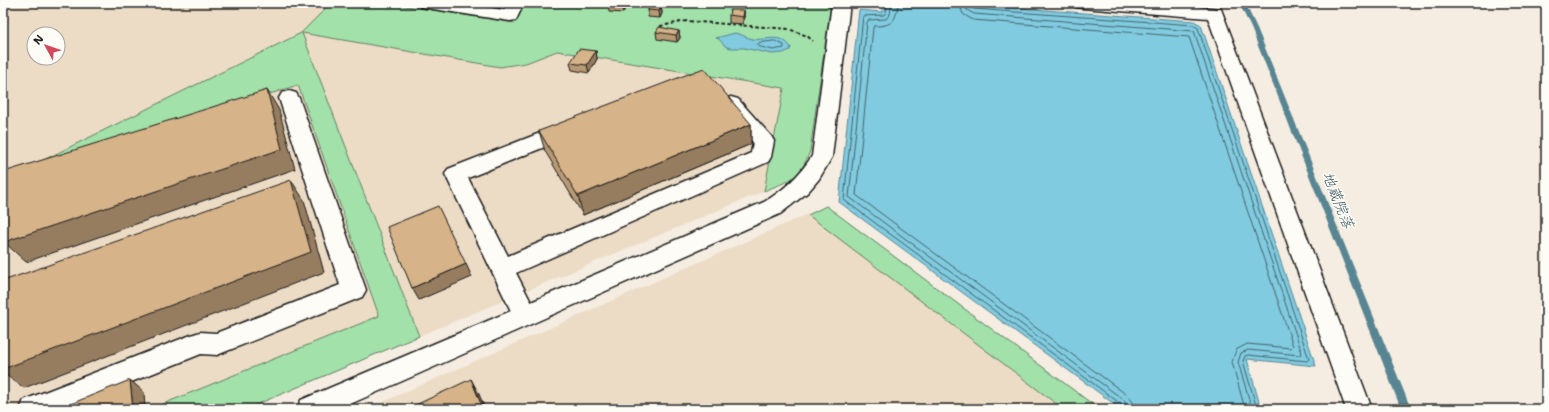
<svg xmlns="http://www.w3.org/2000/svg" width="1549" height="412" font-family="'Shantell Sans','Klee One',sans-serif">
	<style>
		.built { fill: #ecdcc6; fill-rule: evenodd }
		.green { fill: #a2e1a9; stroke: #5f7e62 }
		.water { fill: #80cbe0; stroke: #588592 }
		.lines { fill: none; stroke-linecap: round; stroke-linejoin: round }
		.shore { stroke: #44626a; stroke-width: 1 }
		.stream { fill: #588592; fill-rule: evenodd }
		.minor-casing { stroke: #1c1c1c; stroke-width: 3 }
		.path { stroke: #1c1c1c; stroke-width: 2; stroke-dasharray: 3.5 2.5; stroke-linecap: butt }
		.minor { fill: #fdfcf7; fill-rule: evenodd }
		.wall { fill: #b89a75; stroke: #1c1c1c }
		.shaded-wall { fill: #967d5f; stroke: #1c1c1c }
		.building { fill: #d6b388; stroke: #1c1c1c }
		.labels { text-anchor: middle; stroke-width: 3; stroke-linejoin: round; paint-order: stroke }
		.water-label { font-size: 15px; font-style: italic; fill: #3f5961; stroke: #fdfcf7 }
	</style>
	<rect width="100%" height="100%" fill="#f5ede1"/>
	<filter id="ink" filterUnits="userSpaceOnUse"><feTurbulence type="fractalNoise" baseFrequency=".025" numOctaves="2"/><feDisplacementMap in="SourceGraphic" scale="8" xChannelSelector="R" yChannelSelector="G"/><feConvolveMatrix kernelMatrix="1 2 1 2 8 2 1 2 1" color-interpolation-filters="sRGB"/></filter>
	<g filter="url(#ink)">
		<g class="built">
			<path d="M3,3H331L302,33L500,67L520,65L556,51L784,88L764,191L246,409H3ZM34,34H58V58H34Z"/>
			<polygon points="826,206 1099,409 367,409"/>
		</g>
		<g class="green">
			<path d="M331,3H387L515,23L522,3H831L810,151C799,181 790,180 764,191L784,88L557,51L526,63L500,67L302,33L419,336L246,409H164L163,404L379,316L298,85L254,99L20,182L3,196V180L301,33Z"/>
			<polygon points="826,206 829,208 1099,409 1063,409 808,215"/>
		</g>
		<g class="water">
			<polygon points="883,3 948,3 1194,21 1201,25 1316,366 1247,359 1261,409 1121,409 839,202 859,10 882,12"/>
			<path d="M735,33C741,34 747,38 753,39C766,41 782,32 791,48L790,50L783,53L772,54L744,48H730L725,46L719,39L716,38Z"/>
		</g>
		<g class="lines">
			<g class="shore">
				<polyline points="887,3 886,12 884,15 863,16 844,200 1121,404 1123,409"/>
				<polyline points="892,3 890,14 886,19 869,20 867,22 849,197 1124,400 1128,409"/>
				<path d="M898,3C896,21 893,26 874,26L873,28L856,195L1127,395L1133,402L1134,409"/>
				<polyline points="959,3 963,14 973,20 1189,37 1293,346 1291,348 1247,344 1236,350 1232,362 1245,409"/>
				<polyline points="965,3 967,10 974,14 1194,31 1302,353 1300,355 1248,350 1241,353 1238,362 1252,409"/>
				<polyline points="970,3 971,7 974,9 1193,25 1198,28 1309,359 1307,361 1248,355 1245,356 1243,361 1257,409"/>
				<polygon points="775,41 784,45 784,48 773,50 757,46 759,43"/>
			</g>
			<polygon class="stream" points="1239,3 1245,3 1257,28 1411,409 1401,409 1251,28"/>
			<g class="minor-casing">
				<g id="minor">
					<polygon points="418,3 461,3 504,10 506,3 524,3 516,20 510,21 427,8 421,7"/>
					<path d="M832,3H850L832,157L819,179L808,192L780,214L339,409H297L301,400L511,311L445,174L448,169L563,124L570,122L577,124L580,129L577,134L468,178L508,256L751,153L753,142L724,109L721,104L724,99L731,97L738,99L771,136L774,141L771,157L768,162L516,273L531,302L764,202C784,190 799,176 812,156Z"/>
					<polygon points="1073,3 1152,3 1221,9 1372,409 1346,409 1208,18 1082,8 1076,7"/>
					<polygon points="289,91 296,93 299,98 366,290 362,297 217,355 201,354 64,409 20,409 24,400 191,335 200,332 216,333 340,285 279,98 282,93"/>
				</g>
			</g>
			<polyline class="path" points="660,26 687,21 789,29 807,36 813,41"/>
			<use href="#minor" class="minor"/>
		</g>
		<g class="wall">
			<polygon points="609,3 624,3 625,8 623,13 609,12 608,5"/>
			<polygon points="661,6 662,13 660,18 648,17 648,10"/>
			<polygon points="744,10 744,18 743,24 729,23 729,15"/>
			<polygon points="679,31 680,38 677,42 657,39 656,32"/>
			<polygon points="596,51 597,59 589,73 572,70 570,63"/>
			<polygon points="751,124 751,144 583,215 545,151 539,131"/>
		</g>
		<g class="shaded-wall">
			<polygon points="623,3 624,3 625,8 623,13 621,6"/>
			<polygon points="661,6 662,13 660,18 659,11"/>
			<polygon points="744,10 744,18 743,24 743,17"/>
			<polygon points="679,31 680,38 677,42 676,35"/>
			<polygon points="596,51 597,59 589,73 587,65"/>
			<polygon points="267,90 279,110 295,169 26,262 4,242"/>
			<polygon points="751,124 751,144 583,215 578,196"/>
			<polygon points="291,180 304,200 324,272 24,388 3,373 3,369"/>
			<polygon points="466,264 472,277 419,300 412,288"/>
			<polygon points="471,379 479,394 485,409 483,409"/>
			<polygon points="130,380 144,392 145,409 133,409"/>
		</g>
		<g class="building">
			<polygon points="609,3 623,3 621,6 608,5"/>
			<polygon points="649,6 661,6 659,11 648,10"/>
			<polygon points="730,10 744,10 743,17 729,15"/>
			<polygon points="659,27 679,31 676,35 656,32"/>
			<polygon points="579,49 596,51 587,65 570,63"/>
			<polygon points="704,68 751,124 578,196 539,131"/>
			<polygon points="267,90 282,149 4,242 7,171"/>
			<polygon points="291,180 311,252 3,369 3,281"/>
			<polygon points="438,206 466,264 412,288 387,227"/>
			<polygon points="471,379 483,409 407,409"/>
			<polygon points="130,380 133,409 58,409"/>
		</g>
	</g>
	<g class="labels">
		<g class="water-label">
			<text transform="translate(1338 200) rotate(68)" y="5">地蔵院落</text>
		</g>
	</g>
	<rect width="1549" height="412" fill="none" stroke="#fdfcf7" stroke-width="16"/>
	<rect x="8" y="8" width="1533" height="396" fill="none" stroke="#1c1c1c" stroke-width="1.5" filter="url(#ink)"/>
	<g transform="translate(46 46) rotate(310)"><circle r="19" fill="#fdfcf7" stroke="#a3a29f"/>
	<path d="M0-3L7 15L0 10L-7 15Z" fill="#d1495b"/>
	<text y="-6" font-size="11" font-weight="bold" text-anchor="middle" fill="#1c1c1c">N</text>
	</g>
</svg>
